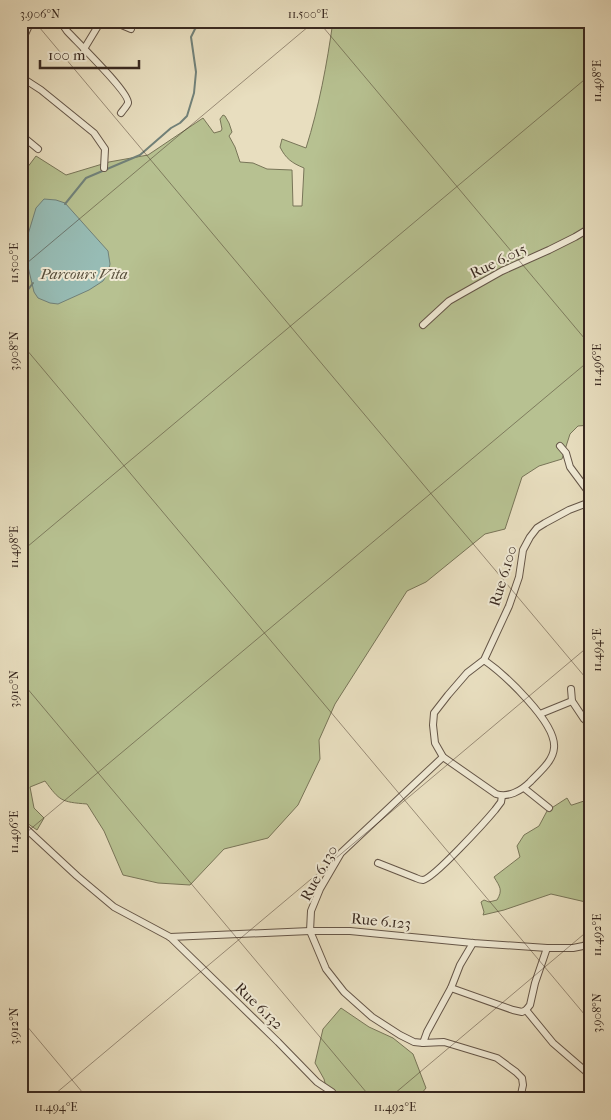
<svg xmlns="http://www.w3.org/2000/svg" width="611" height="1120" font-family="'IM FELL French Canon',serif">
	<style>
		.green { fill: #b7c191; stroke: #787558 }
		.water { fill: #97bcb5; stroke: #718179 }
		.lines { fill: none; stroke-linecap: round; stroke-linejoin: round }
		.stream { stroke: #718179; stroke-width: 2 }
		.minor-casing { stroke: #655648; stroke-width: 8 }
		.minor { stroke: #f0ead5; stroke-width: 6 }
		.ticks { fill: none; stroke: #392920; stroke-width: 1; stroke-opacity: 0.45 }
		.labels { text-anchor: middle; stroke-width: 4; stroke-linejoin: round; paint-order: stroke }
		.street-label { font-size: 15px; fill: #392920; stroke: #f0ead5 }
		.park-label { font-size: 15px; font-style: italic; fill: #584f3c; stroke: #f0ead5 }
		.neatline { fill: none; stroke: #392920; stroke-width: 2 }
		.ticks-label { font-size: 12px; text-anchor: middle; fill: #392920 }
	</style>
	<rect width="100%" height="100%" fill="#e8debf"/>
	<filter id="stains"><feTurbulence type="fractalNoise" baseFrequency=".004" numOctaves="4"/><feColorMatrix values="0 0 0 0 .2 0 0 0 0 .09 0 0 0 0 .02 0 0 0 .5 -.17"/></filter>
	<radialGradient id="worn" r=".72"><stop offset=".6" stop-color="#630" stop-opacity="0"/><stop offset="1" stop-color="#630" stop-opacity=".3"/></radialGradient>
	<g class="green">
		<path d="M333,21H590V425L578,426L570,434L562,459L539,466L522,477L505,529L485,534L426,582L407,591L335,704L319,740L320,759L298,805L268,838L224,849L190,885L158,883L123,875L104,831L87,804C61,802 60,801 45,781L30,787L34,808L44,818L37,830L21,819V176L36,156L66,175L109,162L148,155L203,118L214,133L221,131L222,129L220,119L223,115L225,116L229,123L232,132L229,136L235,147L240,162L253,163L267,169L292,170L293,206H302L304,168C292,163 286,159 280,147L282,139L306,148C319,107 327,64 333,21Z"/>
		<path d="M567,798L571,805H572L590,799V903L551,894L504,910L483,915L484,912L481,902L484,900L489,902L497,900C503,890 500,887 494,877L520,857L517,846L524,835L539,826L547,811Z"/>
		<polygon points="341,1008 369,1027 393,1038 413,1054 426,1088 417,1099 329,1099 324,1079 315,1063 323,1029"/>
	</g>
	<polygon class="water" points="44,199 56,200 65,203 108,251 110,264 108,273 103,281 89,290 58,304 50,303 38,298 34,292 25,254 26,241 36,208"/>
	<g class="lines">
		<g class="stream">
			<polyline points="65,204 86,178 140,155 171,128 180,123 187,116 194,93 196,72 191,37 195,29 203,21"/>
			<polyline points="21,299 33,283"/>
		</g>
		<g class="minor-casing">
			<g id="minor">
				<path d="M60,21L67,31C76,41 130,93 128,103C127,106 123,110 121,113"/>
				<polyline points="112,21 131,29"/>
				<polyline points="21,43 31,21"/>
				<polyline points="84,49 101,21"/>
				<polyline points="21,77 41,90 94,133 105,149 104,168"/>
				<polyline points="21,135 38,149"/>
				<polyline points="423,325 449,301 463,293 502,271 549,250 575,237 590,228"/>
				<polyline points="560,446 566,453 570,467 590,494"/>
				<path d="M484,660C504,674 557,723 554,748C553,762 538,773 530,782C521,791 508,798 496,794L443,757L435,743L433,725L434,713L448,695L467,673L484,660L509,606L519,577L523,550L530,537L537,528L545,523L569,510L590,502"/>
				<polyline points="571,689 572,701 584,719 590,724"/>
				<polyline points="540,714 572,701"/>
				<polyline points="443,757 341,853 320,889 311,911 310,931 326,969 344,992 372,1017 400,1035 414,1042 423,1043 444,1042 497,1058 516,1072 522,1078 523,1085 520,1099"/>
				<polyline points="524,788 549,808"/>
				<polyline points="22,825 77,876 114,907 170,937 278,1042 317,1082 332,1092"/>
				<path d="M378,863L416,878C418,879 421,880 423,880C434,878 485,822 495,810L501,802L502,796"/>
				<polyline points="170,937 310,931 350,931 473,943 547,948 573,948 583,946 590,943"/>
				<polyline points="451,988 513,1010 522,1012 526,1010 530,1005 535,983 547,948"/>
				<polyline points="526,1010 553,1043 590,1075"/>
				<polyline points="423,1043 427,1032 451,988 460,965 473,943"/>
			</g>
		</g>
		<use href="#minor" class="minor"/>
	</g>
	<path class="ticks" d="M34,21L590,683M318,21L590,345M21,268L315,21M21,343L590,1021M21,552L590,75M21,681L372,1099M21,837L590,360M21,1019L88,1099M49,1099L590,645M388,1099L590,929"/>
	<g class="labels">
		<g class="street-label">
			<text transform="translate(498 261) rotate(-26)" y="5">Rue 6.015</text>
			<text transform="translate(503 576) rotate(-73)" y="5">Rue 6.100</text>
			<text transform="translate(319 873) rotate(-61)" y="5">Rue 6.130</text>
			<text transform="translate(381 921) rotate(5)" y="5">Rue 6.123</text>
			<text transform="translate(259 1006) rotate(44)" y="5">Rue 6.132</text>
		</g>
		<g class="park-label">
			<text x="84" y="279">Parcours Vita</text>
		</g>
	</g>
	<rect width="611" height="1120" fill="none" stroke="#e8debf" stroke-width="55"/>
	<path d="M40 60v8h99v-8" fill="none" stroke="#392920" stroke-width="2.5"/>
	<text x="48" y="60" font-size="15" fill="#392920" stroke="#f0ead5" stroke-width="4" paint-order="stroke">100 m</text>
	<rect x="28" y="28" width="556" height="1064" class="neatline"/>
	<g class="ticks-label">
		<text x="40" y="18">3.906°N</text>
		<text x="308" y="18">11.500°E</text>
		<text transform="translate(597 81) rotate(-90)" y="4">11.498°E</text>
		<text transform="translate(14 263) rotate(-90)" y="4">11.500°E</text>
		<text transform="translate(14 351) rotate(-90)" y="4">3.908°N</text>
		<text transform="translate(597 365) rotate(-90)" y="4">11.496°E</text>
		<text transform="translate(14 547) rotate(-90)" y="4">11.498°E</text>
		<text transform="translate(597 650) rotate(-90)" y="4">11.494°E</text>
		<text transform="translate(14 689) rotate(-90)" y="4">3.910°N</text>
		<text transform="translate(14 832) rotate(-90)" y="4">11.496°E</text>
		<text transform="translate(597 935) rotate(-90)" y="4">11.492°E</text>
		<text transform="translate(597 1013) rotate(-90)" y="4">3.908°N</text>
		<text transform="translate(14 1026) rotate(-90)" y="4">3.912°N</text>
		<text x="56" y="1111">11.494°E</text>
		<text x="395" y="1111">11.492°E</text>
	</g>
	<rect width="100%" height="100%" filter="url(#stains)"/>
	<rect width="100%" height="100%" fill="url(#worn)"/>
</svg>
